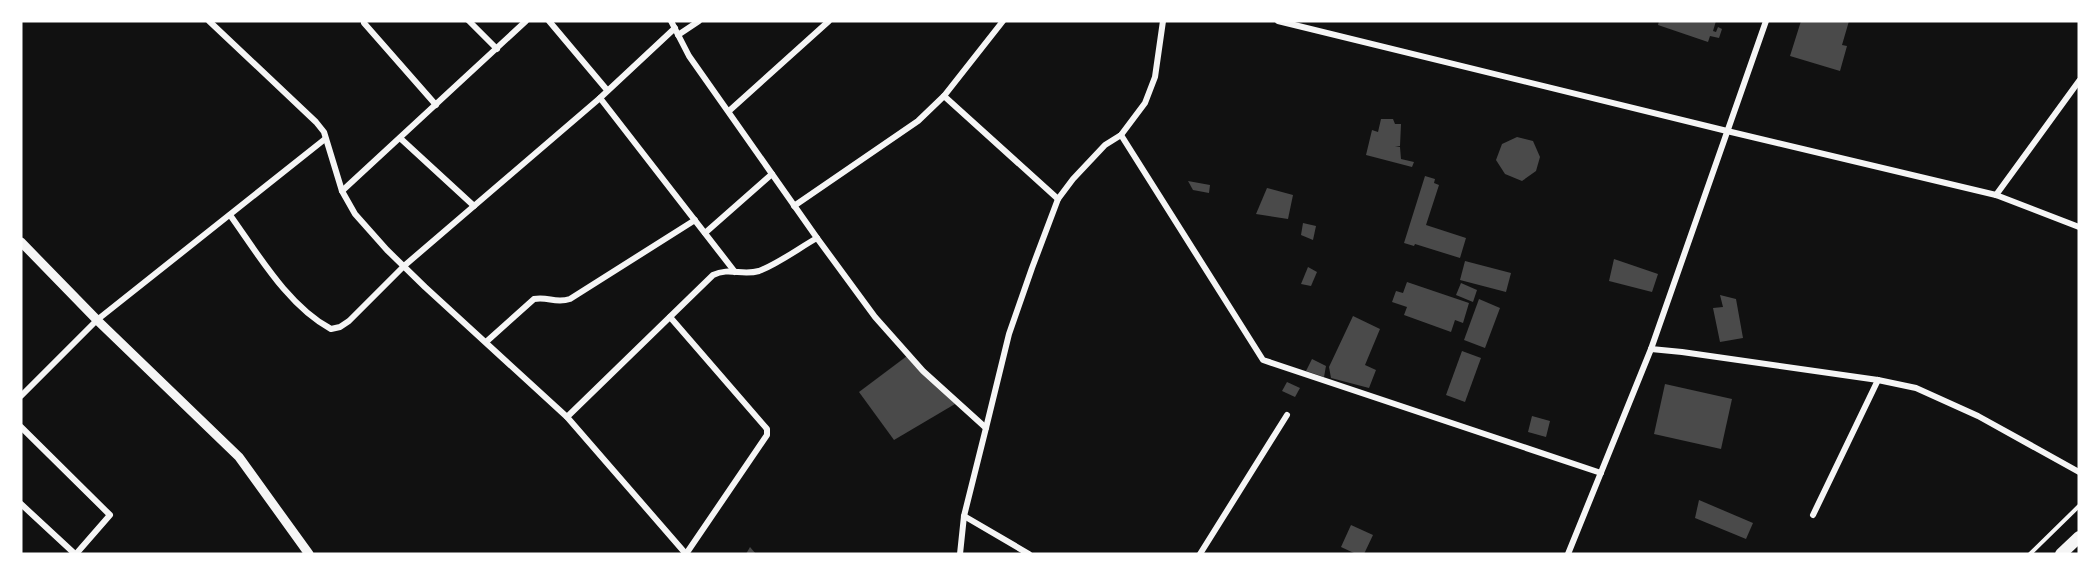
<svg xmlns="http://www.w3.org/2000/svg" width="2100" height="575" font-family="Lato,sans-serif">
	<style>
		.building { fill: #4a4a4a }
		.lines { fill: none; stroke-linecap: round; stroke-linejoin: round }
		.service { stroke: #f5f5f5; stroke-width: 4 }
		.minor { stroke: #f5f5f5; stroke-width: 6 }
		.tertiary { stroke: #f5f5f5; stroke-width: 9 }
		.primary { stroke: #f5f5f5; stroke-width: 12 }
	</style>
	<rect width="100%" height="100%" fill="#111"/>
	<g class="building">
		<polygon points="1659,21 1716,21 1713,31 1716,32 1718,27 1722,29 1719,38 1710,36 1708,42 1658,25"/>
		<polygon points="1801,21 1849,21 1842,45 1847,46 1840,71 1790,56"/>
		<polygon points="1381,119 1393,119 1395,124 1401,124 1400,146 1395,146 1400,147 1401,159 1414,162 1412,167 1366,155 1372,130 1378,132"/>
		<polygon points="1517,137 1533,141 1540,157 1536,171 1522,181 1505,174 1496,160 1502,144"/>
		<polygon points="1425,176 1435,179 1434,183 1439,185 1426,225 1466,238 1460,258 1415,244 1414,246 1404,243"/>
		<polygon points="1188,181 1210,185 1209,193 1193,190"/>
		<polygon points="1267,188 1293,195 1288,219 1256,214"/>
		<polygon points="1303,223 1316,226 1313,240 1301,235"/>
		<polygon points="1614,259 1658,274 1652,292 1609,281"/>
		<polygon points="1465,261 1511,273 1506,292 1460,280"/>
		<polygon points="1308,267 1317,272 1311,286 1301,284"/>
		<polygon points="1407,282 1469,303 1463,323 1455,320 1451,332 1404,315 1407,307 1392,302 1396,291 1403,293"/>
		<polygon points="1461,283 1477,290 1473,302 1456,295"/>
		<polygon points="1720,295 1736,299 1743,338 1720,342 1713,308 1723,307"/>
		<polygon points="1479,299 1500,308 1485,348 1464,340"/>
		<polygon points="1353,316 1380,329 1365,365 1376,370 1369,388 1331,378 1329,367"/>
		<polygon points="1462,351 1481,358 1465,402 1446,395"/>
		<polygon points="907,356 955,404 894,440 859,392"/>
		<polygon points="1312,359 1326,366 1324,377 1306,371"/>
		<polygon points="1287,382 1300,388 1295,397 1282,391"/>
		<polygon points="1665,384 1732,399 1721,449 1654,434"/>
		<polygon points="1532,416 1550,421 1546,437 1528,432"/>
		<polygon points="1699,500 1753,523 1746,539 1695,518"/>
		<polygon points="1351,525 1373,535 1364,554 1356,554 1341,547"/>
		<polygon points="750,547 756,554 746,554"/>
	</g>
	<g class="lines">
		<polyline class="service" points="2030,554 2079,506"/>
		<g class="minor">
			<polyline points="209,21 316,122 324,132 342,191 355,214 387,250 425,287 567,417 686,554"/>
			<polyline points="469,21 497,49"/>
			<polyline points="549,21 607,90"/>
			<polyline points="671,21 689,56 817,238 875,317 923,371 986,428"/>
			<polyline points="1278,21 1727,131 1996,195 2079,227"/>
			<polyline points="364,23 436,105"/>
			<polyline points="678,35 699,21"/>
			<polyline points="944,96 1058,199"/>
			<polyline points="600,98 735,272"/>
			<polyline points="729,111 829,21"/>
			<polyline points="1121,135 1263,360 1601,473"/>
			<polyline points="400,138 474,206"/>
			<polyline points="342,191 526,21"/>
			<polyline points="1996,195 2079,81"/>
			<polyline points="794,206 918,121 944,96 1003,21"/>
			<path d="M230,215C258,254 288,306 331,329L340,327L349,321L404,266L600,98L675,28"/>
			<polyline points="705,233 772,174"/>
			<polyline points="670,317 767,429 767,435 686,554"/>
			<path d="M486,342L534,299C548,296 555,304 570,299L695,220"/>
			<polyline points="1651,349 1682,352 1878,380 1916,388 1978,416 2079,472"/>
			<polyline points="21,396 97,320 325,139"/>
			<path d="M567,417L713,275C729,267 742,276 759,271C778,264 799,248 817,238"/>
			<polyline points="21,427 110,515 76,554"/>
			<polyline points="21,504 75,554"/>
			<polyline points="1813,515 1878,380"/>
			<polyline points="964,516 1029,554"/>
			<polyline points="960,554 964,516 986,428 1009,334 1032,268 1058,199 1073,179 1105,145 1121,135 1145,103 1155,77 1163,21"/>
			<polyline points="1200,554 1287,415"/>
			<polyline points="1568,554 1651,349 1766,21"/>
		</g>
		<polyline class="tertiary" points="21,242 97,320 239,457 309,554"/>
		<polyline class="primary" points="2061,554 2079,537"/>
	</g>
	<rect width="2100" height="575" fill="none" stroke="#ffffff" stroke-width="45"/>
</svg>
